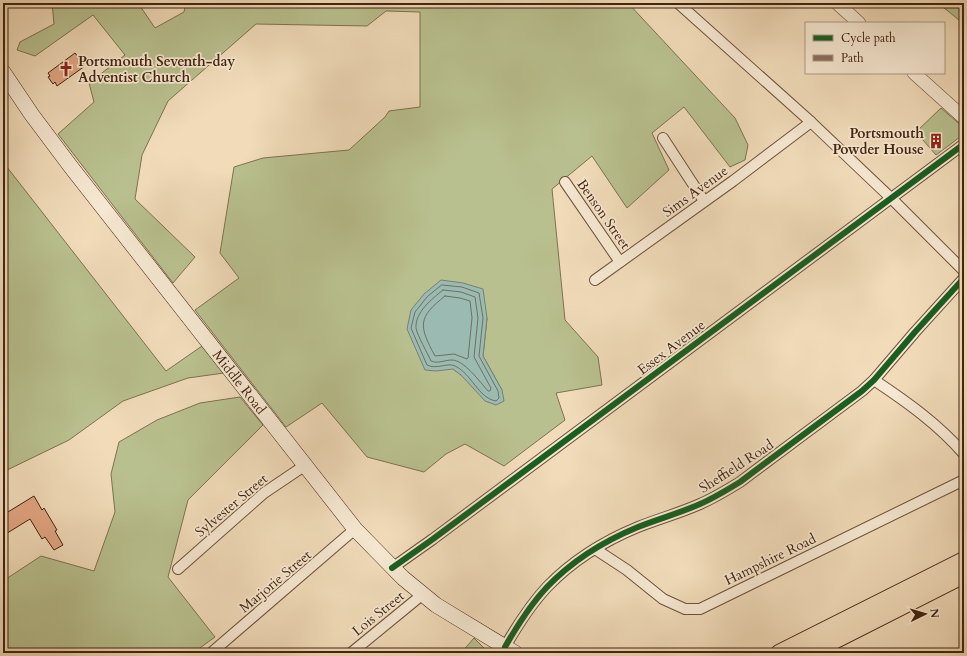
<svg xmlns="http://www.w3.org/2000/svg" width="967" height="656" font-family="Cardo,serif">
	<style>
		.green { fill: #b9c08f; stroke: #7e724f; fill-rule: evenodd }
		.water { fill: #9bbbb2; stroke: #787f71 }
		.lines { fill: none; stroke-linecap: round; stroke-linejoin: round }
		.shore { stroke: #6f7060; stroke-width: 1 }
		.building { fill: #e3a784; stroke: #43240f }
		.minor-casing { stroke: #6e523a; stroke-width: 12 }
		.tertiary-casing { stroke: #6e523a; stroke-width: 14 }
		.secondary-casing { stroke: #43240f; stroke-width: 16 }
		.primary-casing { stroke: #43240f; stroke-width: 18 }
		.minor { stroke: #f6e8d2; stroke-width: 10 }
		.tertiary { stroke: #f6e8d2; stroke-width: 13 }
		.secondary { stroke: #f6e8d2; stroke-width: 15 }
		.primary { stroke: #f1dbb9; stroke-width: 16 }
		.quiet { stroke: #8d6e63; stroke-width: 5; stroke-dasharray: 10 5; stroke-linecap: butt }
		.cycleway-casing { stroke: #f6e8d2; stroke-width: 8 }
		.cycleway { stroke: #1b5e20; stroke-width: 6 }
		.labels { text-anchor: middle; stroke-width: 3.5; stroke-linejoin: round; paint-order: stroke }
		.poi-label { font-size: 14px; font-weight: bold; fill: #43240f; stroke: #f6e8d2; text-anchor: start }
		.street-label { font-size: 14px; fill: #43240f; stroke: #f6e8d2 }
	</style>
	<rect width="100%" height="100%" fill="#f1dbb9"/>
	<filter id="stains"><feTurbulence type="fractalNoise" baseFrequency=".005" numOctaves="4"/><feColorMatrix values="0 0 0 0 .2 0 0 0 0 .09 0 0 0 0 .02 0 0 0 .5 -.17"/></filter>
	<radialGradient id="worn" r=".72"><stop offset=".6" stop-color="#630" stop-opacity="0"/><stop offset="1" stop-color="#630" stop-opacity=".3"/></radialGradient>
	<g class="green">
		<path d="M52,3H138L155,28L184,12L186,3H628L735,118L748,145L745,160L730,167L684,107L652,133L669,170L627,208L592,156L552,189L565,320L598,357L602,385L556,393L565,420L504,466L465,444L446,454L424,472L367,457L322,403L286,427L195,310L239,278L220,253L234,167L263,158L349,150L385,117L389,111L420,107V12L386,11L367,26L256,24L168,101L142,155L135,199L195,257L173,283L58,134L94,102L89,83L125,55L93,15L35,56L17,50L20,42L54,24ZM487,318L483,356L502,390L461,375L453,369Z"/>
		<polygon points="938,3 964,3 964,24"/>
		<polygon points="941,108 964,128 964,134 936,155 916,132"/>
		<polygon points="3,162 166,371 202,346 224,373 188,378 123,401 69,440 3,472"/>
		<polygon points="240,397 263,425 188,500 168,577 215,637 193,653 3,653 3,581 41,556 94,571 115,512 111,474 119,442 157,420 200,403"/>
		<polygon points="474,638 489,653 461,653"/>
	</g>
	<polygon class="water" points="441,280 463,283 483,289 487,318 483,356 502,390 504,401 496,405 485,401 461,375 453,369 436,371 425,370 407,329 411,310 424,294"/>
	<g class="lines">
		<g class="shore">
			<path d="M442,285L462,287L479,293L483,318L479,356L498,391L499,398L496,401C478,398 472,374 455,366C448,362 437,370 427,365L411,328L415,312L427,297Z"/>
			<path d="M443,290L461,292L475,297L478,318L474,357L491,388L490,391H488C480,382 464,360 452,360C445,360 438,364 431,361C428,354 417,335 416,328C415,312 432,299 443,290Z"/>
			<path d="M445,296L460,298L470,301L472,318L468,358L467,359L454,354L435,356C419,326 417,318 445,296Z"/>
		</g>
	</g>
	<g class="building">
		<polygon points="75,53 85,66 57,86 55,82 53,84 48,77 50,76 48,73"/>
		<circle cx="936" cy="141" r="5"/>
		<polygon points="34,496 42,510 44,508 57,530 55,531 63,545 54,550 45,537 42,539 30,519 4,535 3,534 3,515"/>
	</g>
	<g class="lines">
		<g class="minor-casing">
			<g id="minor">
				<polyline points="678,3 811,122 891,198 964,271"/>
				<polyline points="663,138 704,201"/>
				<polyline points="565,182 620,262"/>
				<polyline points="595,280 733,181 811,122"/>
				<path d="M874,380C907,402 938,424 964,454"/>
				<polyline points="595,549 627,570 663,599 685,609 700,609 964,480"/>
				<polyline points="392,568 433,539 964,144"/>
				<polyline points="178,569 264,493 304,466"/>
				<path d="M505,647C517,626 530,605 547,587C572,561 604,541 638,527C658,519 680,513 700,504C714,498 727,490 740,482L862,391L874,380L915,332L964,278"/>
				<polyline points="211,653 355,529"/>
				<polyline points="351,653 423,594"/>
			</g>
		</g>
		<g class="tertiary-casing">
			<g id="tertiary">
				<polyline points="837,3 859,23"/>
				<polyline points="914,73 964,118"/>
			</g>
		</g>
		<g class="secondary-casing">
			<g id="secondary">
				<path id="s1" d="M3,72L32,115L71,167L355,529L403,578L436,605L515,653"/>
			</g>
		</g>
		<g class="primary-casing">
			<g id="primary">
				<polyline points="779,653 964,560"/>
				<polyline points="810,653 964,575"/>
			</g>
		</g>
		<use href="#minor" class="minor"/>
		<use href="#tertiary" class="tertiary"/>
		<use href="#secondary" class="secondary"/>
		<use href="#primary" class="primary"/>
		<polyline class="quiet" points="962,3 964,5"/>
		<g class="cycleway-casing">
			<g id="cycleway">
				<polyline points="392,568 433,539 964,144"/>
				<path d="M505,647C517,626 530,605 547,587C572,561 604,541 638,527C658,519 680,513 700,504C714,498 727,490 740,482L862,391L874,380L915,332L964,278"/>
			</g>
		</g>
		<use href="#cycleway" class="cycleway"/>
	</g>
	<defs>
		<g id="church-bare" transform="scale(1.2)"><path d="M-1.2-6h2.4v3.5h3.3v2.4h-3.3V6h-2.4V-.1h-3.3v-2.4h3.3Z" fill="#8f2418" stroke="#f6e8d2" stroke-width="2.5" paint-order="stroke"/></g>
		<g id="building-bare" transform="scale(1.2)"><path d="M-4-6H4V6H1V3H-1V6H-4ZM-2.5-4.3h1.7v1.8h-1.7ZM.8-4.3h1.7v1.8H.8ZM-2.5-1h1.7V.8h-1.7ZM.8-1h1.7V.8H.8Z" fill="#8f2418" stroke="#f6e8d2" stroke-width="2.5" paint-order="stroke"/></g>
	</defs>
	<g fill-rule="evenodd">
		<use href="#church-bare" x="66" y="69"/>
		<use href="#building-bare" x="936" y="141"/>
	</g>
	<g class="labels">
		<g class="poi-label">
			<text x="78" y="66">Portsmouth Seventh-day<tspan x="78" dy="16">Adventist Church</tspan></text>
			<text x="924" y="138" text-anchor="end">Portsmouth<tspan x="924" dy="16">Powder House</tspan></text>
		</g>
		<g class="street-label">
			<text transform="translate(695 191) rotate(-36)" y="5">Sims Avenue</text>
			<text transform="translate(604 214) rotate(55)" y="5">Benson Street</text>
			<text transform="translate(671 347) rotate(-37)" y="5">Essex Avenue</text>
			<text dy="5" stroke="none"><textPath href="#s1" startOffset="390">Middle Road</textPath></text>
			<text transform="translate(736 466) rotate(-33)" y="5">Sheffield Road</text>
			<text transform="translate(231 505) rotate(-40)" y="5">Sylvester Street</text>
			<text transform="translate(770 559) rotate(-26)" y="5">Hampshire Road</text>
			<text transform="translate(275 581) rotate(-40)" y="5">Marjorie Street</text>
			<text transform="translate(378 613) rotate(-39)" y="5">Lois Street</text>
		</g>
	</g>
	<rect width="967" height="656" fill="none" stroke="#f1dbb9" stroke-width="16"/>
	<rect x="4" y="4" width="959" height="648" fill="none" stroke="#43240f" stroke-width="2"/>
	<rect x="8" y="8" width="951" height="640" fill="none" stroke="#43240f"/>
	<rect x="805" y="22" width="140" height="52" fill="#f6e8d2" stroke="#ae9a84"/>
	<rect x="813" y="35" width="20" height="6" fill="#1b5e20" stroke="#ae9a84"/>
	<text x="841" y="42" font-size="12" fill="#43240f">Cycle path</text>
	<rect x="813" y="55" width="20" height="6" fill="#8d6e63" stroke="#ae9a84"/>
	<text x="841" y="62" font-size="12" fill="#43240f">Path</text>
	<g transform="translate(925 614) rotate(85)" stroke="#f6e8d2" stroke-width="3" paint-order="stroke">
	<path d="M0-3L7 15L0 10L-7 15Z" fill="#43240f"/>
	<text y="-6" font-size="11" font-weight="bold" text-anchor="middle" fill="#43240f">N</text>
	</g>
	<rect width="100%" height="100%" filter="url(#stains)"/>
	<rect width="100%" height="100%" fill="url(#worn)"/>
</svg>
